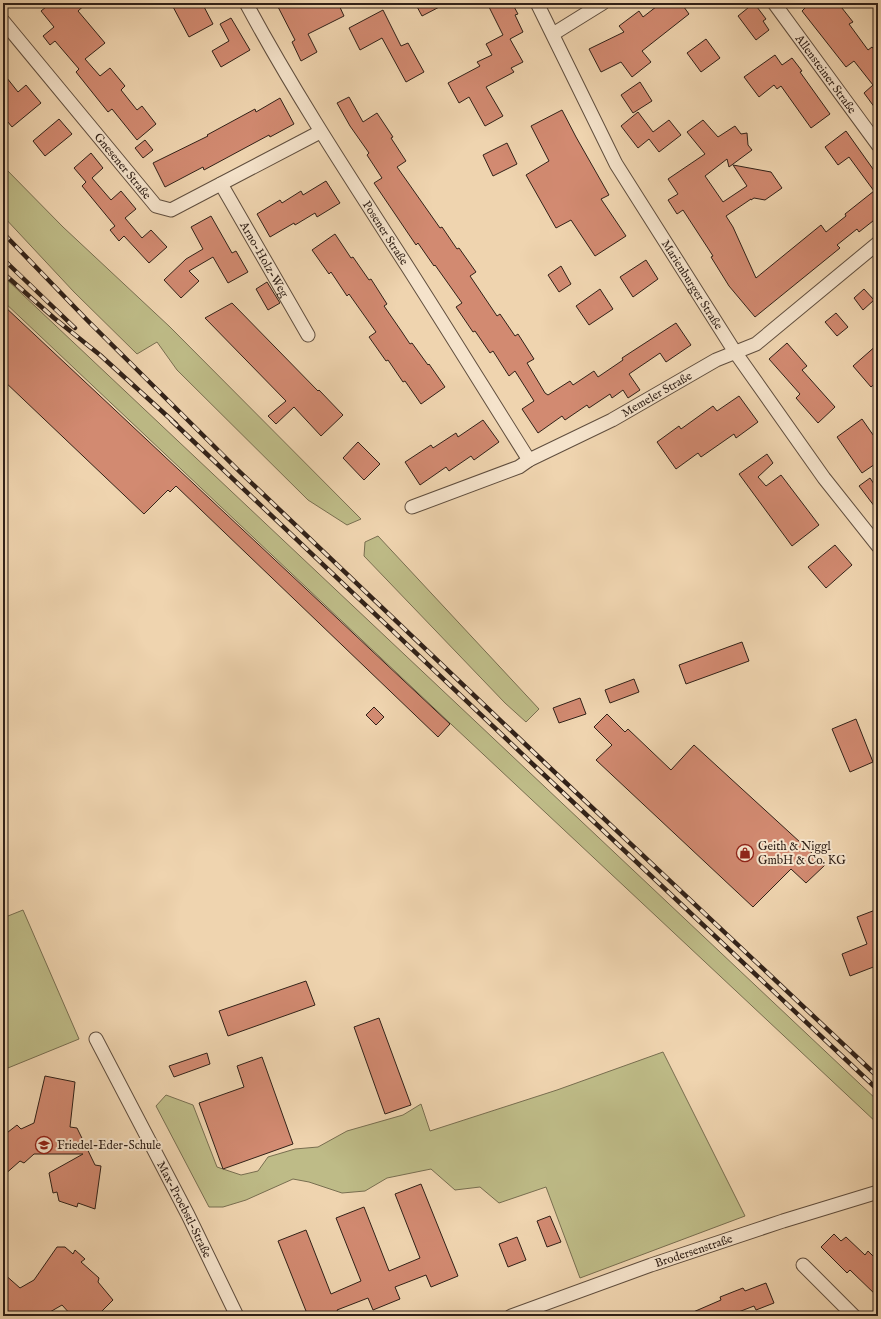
<svg xmlns="http://www.w3.org/2000/svg" width="881" height="1319" font-family="'IM FELL English',serif">
	<style>
		.green { fill: #bebb87; stroke: #786e50 }
		.building { fill: #d28a71; stroke: #312118 }
		.lines { fill: none; stroke-linecap: round; stroke-linejoin: round }
		.street-casing { stroke: #604e3e; stroke-width: 15 }
		.street { stroke: #f5e3cb; stroke-width: 13 }
		.rail-casing { stroke: #312118; stroke-width: 4.5 }
		.rail { stroke: #f5e3cb; stroke-width: 3; stroke-dasharray: 9; stroke-linecap: butt }
		.labels { text-anchor: middle; stroke-width: 4; stroke-linejoin: round; paint-order: stroke }
		.street-label { font-size: 12px; fill: #312118; stroke: #f5e3cb }
		.poi-label { font-size: 12px; fill: #312118; stroke: #f5e3cb; text-anchor: start }
	</style>
	<rect width="100%" height="100%" fill="#efd4af"/>
	<filter id="stains"><feTurbulence type="fractalNoise" baseFrequency=".005" numOctaves="4"/><feColorMatrix values="0 0 0 0 .2 0 0 0 0 .09 0 0 0 0 .02 0 0 0 .5 -.17"/></filter>
	<radialGradient id="worn" r=".72"><stop offset=".6" stop-color="#630" stop-opacity="0"/><stop offset="1" stop-color="#630" stop-opacity=".3"/></radialGradient>
	<g class="green">
		<polygon points="3,166 63,227 170,327 361,519 347,525 308,500 177,370 157,342 137,354 74,292 3,216"/>
		<polygon points="3,276 878,1101 878,1124 452,725 3,301"/>
		<polygon points="378,536 539,709 526,722 505,703 364,556 365,542"/>
		<polygon points="23,910 79,1039 3,1070 3,918"/>
		<polygon points="663,1052 745,1216 580,1278 546,1187 499,1203 480,1187 455,1190 431,1169 387,1178 365,1191 342,1193 309,1182 293,1179 246,1200 223,1207 209,1207 156,1106 166,1095 193,1105 217,1167 241,1175 258,1171 268,1157 295,1149 318,1147 347,1131 403,1115 421,1104 430,1131 557,1090"/>
	</g>
	<g class="building">
		<polygon points="51,3 87,3 78,11 105,43 85,59 100,76 110,68 125,86 121,90 137,110 142,106 156,124 137,140 112,109 108,112 76,72 79,69 55,41 50,45 43,36 54,27 41,11"/>
		<polygon points="171,3 202,3 213,24 189,37"/>
		<polygon points="276,3 338,3 344,16 308,34 317,52 301,61 292,42 295,40"/>
		<polygon points="415,3 447,3 422,16"/>
		<polygon points="487,3 512,3 518,14 515,15 523,32 510,39 523,62 511,68 514,72 486,87 503,116 485,126 469,97 459,103 448,83 480,66 477,62 492,55 486,44 503,35"/>
		<polygon points="661,3 681,3 689,14 642,51 651,62 632,77 621,62 601,72 589,49 624,32 619,26 639,11 643,17"/>
		<polygon points="754,3 766,19 763,21 769,30 756,40 738,16"/>
		<polygon points="802,3 838,3 853,22 849,24 868,50 872,47 878,54 878,112 864,93 873,85 854,61 846,67 802,11 805,8"/>
		<polygon points="383,10 401,46 408,43 424,72 406,82 382,38 360,50 349,28"/>
		<polygon points="231,18 250,50 221,67 212,51 229,41 220,24"/>
		<polygon points="706,39 720,58 701,72 687,53"/>
		<polygon points="775,55 782,65 792,58 802,71 800,72 830,114 811,128 781,86 777,89 774,85 759,97 744,77"/>
		<polygon points="3,73 18,92 26,85 41,103 12,127 3,116"/>
		<polygon points="640,82 652,101 633,113 621,95"/>
		<polygon points="349,97 363,122 377,113 393,137 391,138 406,161 397,167 440,228 442,227 457,249 459,248 476,272 470,276 497,316 500,314 515,336 518,334 534,359 527,363 545,393 548,395 570,381 573,385 594,371 598,377 623,360 622,358 676,323 691,345 666,362 660,353 629,374 640,390 628,398 623,390 612,398 610,394 589,408 587,405 565,420 562,416 538,433 522,409 534,401 515,371 509,376 493,351 490,353 475,331 473,332 456,307 462,303 435,265 434,266 418,243 416,245 374,183 382,178 367,155 369,153 350,126 337,103"/>
		<polygon points="280,98 294,124 270,137 269,135 204,170 203,167 165,187 153,163 208,136 207,135 255,109 256,112"/>
		<polygon points="562,110 576,137 609,195 601,199 626,236 595,256 571,220 556,228 526,175 549,161 531,126"/>
		<polygon points="638,112 653,132 669,120 681,135 659,152 649,139 638,148 621,126"/>
		<polygon points="59,119 72,134 45,156 33,141"/>
		<polygon points="703,120 718,137 735,126 741,134 747,133 748,145 752,150 729,167 727,159 705,176 723,202 747,186 733,165 771,172 782,188 765,200 754,198 751,200 751,199 726,216 733,227 756,278 821,225 826,232 846,216 845,214 874,191 849,157 838,165 825,147 846,131 878,176 878,217 859,232 857,229 837,245 840,248 755,317 729,286 711,257 713,256 683,210 677,214 668,200 678,194 668,179 705,154 687,132"/>
		<polygon points="145,140 153,150 143,158 135,148"/>
		<polygon points="507,143 517,164 493,176 483,155"/>
		<polygon points="91,153 103,168 92,178 111,200 121,191 136,209 125,218 142,238 151,230 167,247 149,263 124,236 119,241 110,230 115,226 82,186 86,182 74,168"/>
		<polygon points="326,181 340,203 317,217 315,213 295,225 294,223 270,237 257,214 280,200 282,203 301,191 303,195"/>
		<polygon points="211,216 232,253 236,251 248,272 228,283 213,257 189,271 199,281 181,298 164,280 186,259 203,249 191,227"/>
		<polygon points="335,234 351,258 353,257 369,280 371,279 387,304 384,306 402,332 410,344 412,343 428,365 429,364 445,387 421,404 405,381 403,382 388,360 386,361 369,337 376,332 349,294 347,296 331,272 329,274 312,250"/>
		<polygon points="646,260 658,279 633,297 620,277"/>
		<polygon points="561,266 571,284 559,292 548,275"/>
		<polygon points="267,282 280,303 268,310 256,289"/>
		<polygon points="600,289 613,309 589,325 576,306"/>
		<polygon points="864,289 874,300 863,310 854,298"/>
		<polygon points="232,303 318,391 319,390 343,415 321,436 294,407 276,424 268,416 286,401 205,318"/>
		<polygon points="3,305 450,724 438,737 176,486 170,492 168,490 144,514 3,380"/>
		<polygon points="836,313 848,327 837,336 825,322"/>
		<polygon points="787,343 807,366 802,370 835,407 818,423 796,398 800,394 769,359"/>
		<polygon points="878,344 878,381 871,387 853,366"/>
		<polygon points="739,396 758,422 736,438 734,434 701,457 698,453 676,469 657,442 679,426 681,429 713,406 717,411"/>
		<polygon points="862,419 878,442 878,462 862,473 837,437"/>
		<polygon points="483,420 499,442 474,460 471,456 449,471 446,467 420,485 405,462 431,445 433,448 456,433 458,437"/>
		<polygon points="358,442 380,464 364,480 343,458"/>
		<polygon points="767,454 773,463 758,477 766,486 781,475 819,525 792,546 739,474"/>
		<polygon points="870,478 878,490 878,511 859,486"/>
		<polygon points="835,545 852,565 826,588 808,567"/>
		<polygon points="742,642 749,661 686,684 679,665"/>
		<polygon points="634,679 639,692 610,703 605,690"/>
		<polygon points="580,698 586,714 559,723 553,708"/>
		<polygon points="374,707 384,717 376,725 366,715"/>
		<polygon points="607,714 625,732 628,729 671,770 694,745 825,865 806,883 791,869 753,907 596,760 612,745 594,727"/>
		<polygon points="856,719 873,762 850,772 832,729"/>
		<polygon points="878,909 878,969 877,969 876,966 850,976 842,954 867,944 857,917"/>
		<polygon points="306,981 315,1005 228,1036 219,1011"/>
		<polygon points="379,1018 411,1105 385,1114 354,1027"/>
		<polygon points="207,1053 210,1064 174,1077 169,1066"/>
		<polygon points="262,1057 293,1144 223,1169 199,1103 244,1087 237,1066"/>
		<polygon points="45,1076 75,1082 70,1127 77,1128 95,1165 101,1166 95,1209 78,1203 77,1207 59,1201 57,1192 53,1193 49,1173 83,1154 34,1154 24,1163 20,1161 3,1176 3,1136 17,1125 21,1129 34,1123"/>
		<polygon points="421,1184 458,1276 431,1287 426,1275 395,1287 400,1299 373,1310 368,1298 337,1310 340,1316 308,1316 278,1241 306,1230 331,1294 361,1281 336,1218 364,1207 389,1271 420,1258 395,1194"/>
		<polygon points="550,1216 561,1242 547,1247 537,1221"/>
		<polygon points="834,1234 841,1241 846,1237 865,1255 868,1251 878,1261 878,1297 850,1270 847,1273 821,1247"/>
		<polygon points="517,1237 526,1260 508,1267 499,1244"/>
		<polygon points="57,1247 65,1247 73,1254 75,1250 85,1259 81,1262 99,1278 98,1282 113,1300 97,1316 72,1316 62,1305 43,1316 3,1316 3,1273 20,1288 34,1280"/>
		<polygon points="766,1283 774,1303 756,1310 754,1306 728,1316 684,1316 721,1300 720,1297 743,1288 745,1291"/>
	</g>
	<g class="lines">
		<g class="street-casing">
			<g id="street">
				<path id="s1" d="M246,3C295,94 351,179 407,266C448,330 488,395 529,460"/>
				<path id="s2" d="M537,3L616,164L735,352L824,478L878,546"/>
				<path id="s3" d="M774,3L878,145"/>
				<path id="s4" d="M3,21L156,206L171,210L320,132"/>
				<polyline points="553,34 603,3"/>
				<path id="s5" d="M221,184L308,335"/>
				<path id="s6" d="M412,507L519,467L529,460L612,420L716,360L756,344L878,243"/>
				<path id="s7" d="M96,1039L188,1215L237,1316"/>
				<polyline points="803,1265 854,1316"/>
				<path id="s8" d="M511,1316L651,1265L783,1221L878,1192"/>
			</g>
		</g>
		<use href="#street" class="street"/>
		<g class="rail-casing">
			<g id="rail">
				<polyline points="3,233 87,320 240,472 545,763 878,1077"/>
				<polyline points="3,259 75,328"/>
				<polyline points="3,273 54,318 100,355 176,424"/>
				<polyline points="171,420 539,770 878,1090"/>
			</g>
		</g>
		<use href="#rail" class="rail"/>
	</g>
	<defs>
		<g id="shop-ring" transform="scale(0.9)"><circle r="9.5" fill="#f5e3cb" stroke="#8f2418" stroke-width="1.5"/><path d="M-5-2.5h2.3a2.7 3.5 0 0 1 5.4 0H5L5.5 6h-11ZM-1.5-2.5h3a1.5 2.3 0 0 0-3 0Z" fill="#8f2418"/></g>
		<g id="school-ring" transform="scale(0.9)"><circle r="9.5" fill="#f5e3cb" stroke="#8f2418" stroke-width="1.5"/><path d="M0-5L7-2L0 1L-7-2ZM-4 1L0 2.5L4 1V4Q0 6-4 4Z" fill="#8f2418"/></g>
	</defs>
	<g fill-rule="evenodd">
		<use href="#shop-ring" x="745" y="853"/>
		<use href="#school-ring" x="44" y="1145"/>
	</g>
	<g class="labels">
		<g class="street-label">
			<text dy="4" stroke="none"><textPath href="#s3" startOffset="88">Allensteiner Straße</textPath></text>
			<text dy="4" stroke="none"><textPath href="#s4" startOffset="188">Gnesener Straße</textPath></text>
			<text dy="4" stroke="none"><textPath href="#s1" startOffset="269">Posener Straße</textPath></text>
			<text dy="4" stroke="none"><textPath href="#s5" startOffset="87">Arno-Holz-Weg</textPath></text>
			<text dy="4" stroke="none"><textPath href="#s2" startOffset="322">Marienburger Straße</textPath></text>
			<text dy="4" stroke="none"><textPath href="#s6" startOffset="270">Memeler Straße</textPath></text>
			<text dy="4" stroke="none"><textPath href="#s7" startOffset="192">Max-Proebstl-Straße</textPath></text>
			<text dy="4" stroke="none"><textPath href="#s8" startOffset="194">Brodersenstraße</textPath></text>
		</g>
		<g class="poi-label">
			<text x="758" y="850">Geith &amp; Niggl<tspan x="758" dy="14">GmbH &amp; Co. KG</tspan></text>
			<text x="57" y="1149">Friedel-Eder-Schule</text>
		</g>
	</g>
	<rect width="881" height="1319" fill="none" stroke="#efd4af" stroke-width="16"/>
	<rect x="4" y="4" width="873" height="1311" fill="none" stroke="#312118" stroke-width="2"/>
	<rect x="8" y="8" width="865" height="1303" fill="none" stroke="#312118"/>
	<rect width="100%" height="100%" filter="url(#stains)"/>
	<rect width="100%" height="100%" fill="url(#worn)"/>
</svg>
